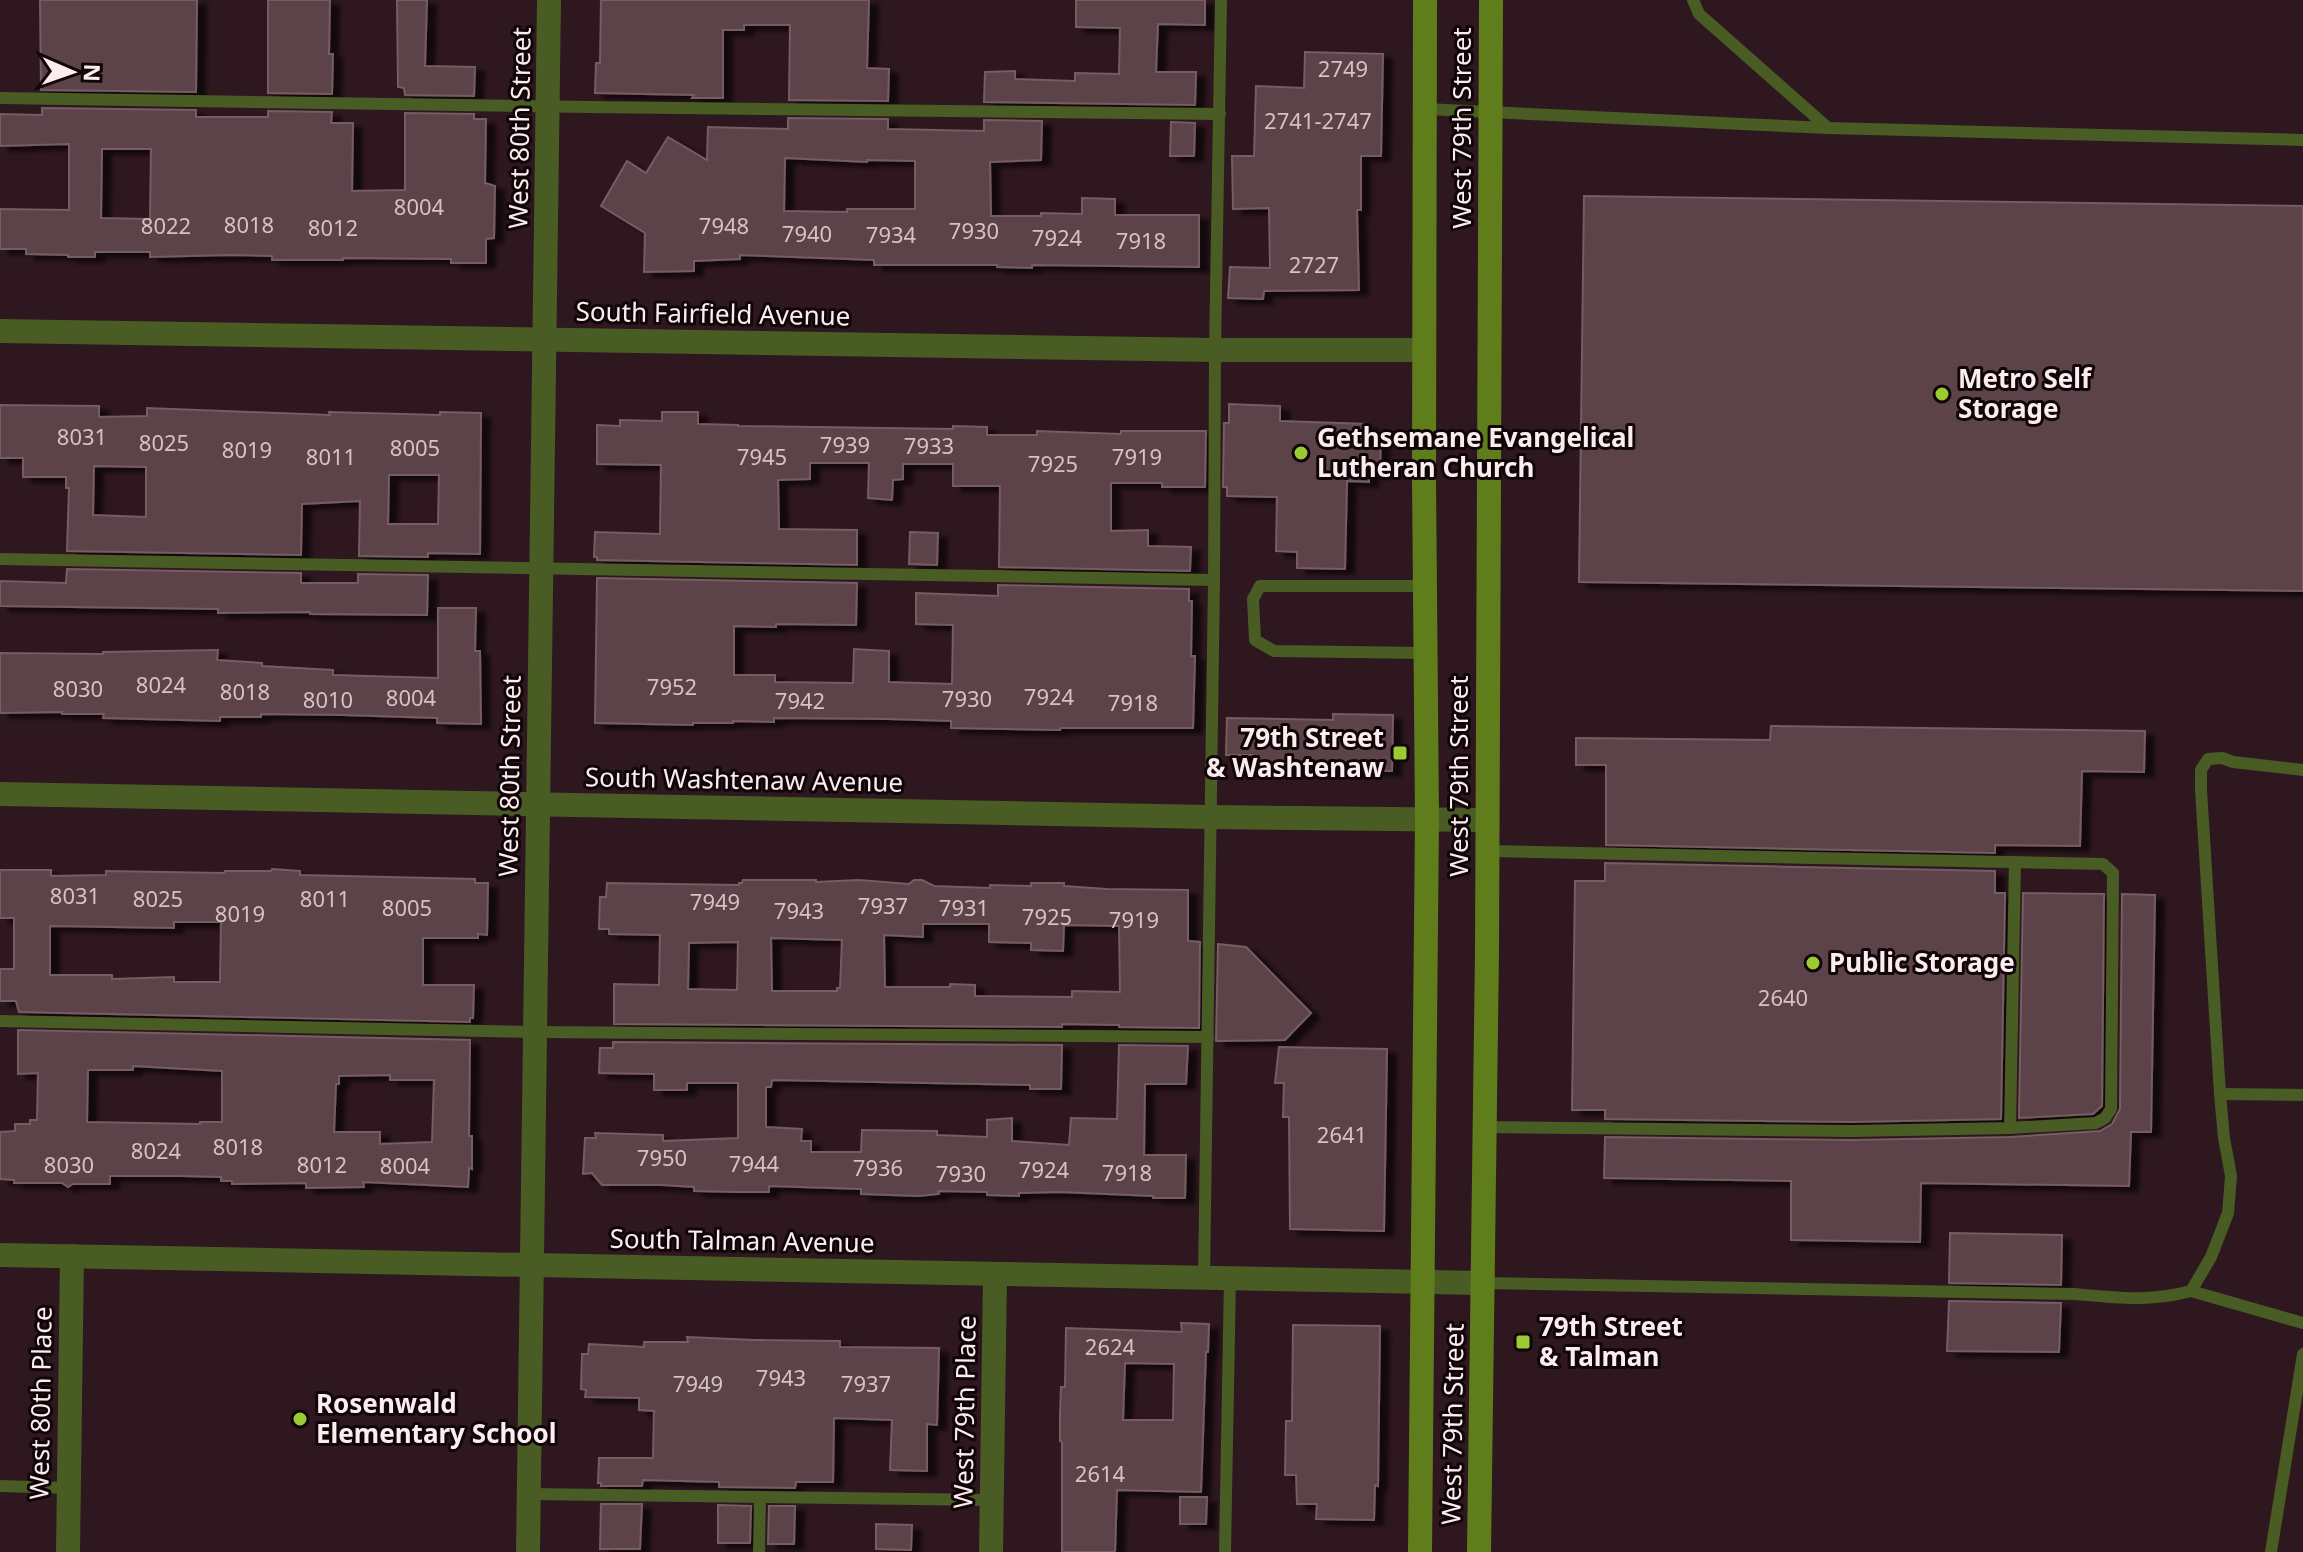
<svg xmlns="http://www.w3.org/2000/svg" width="2303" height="1552" font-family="'Noto Sans',sans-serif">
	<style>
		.building { fill: #5c4248; stroke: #775b62; stroke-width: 2; fill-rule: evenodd; filter: url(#shadow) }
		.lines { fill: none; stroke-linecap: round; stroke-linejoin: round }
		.lane { stroke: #485c24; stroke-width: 12 }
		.street { stroke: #485c24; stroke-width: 24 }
		.secondary { stroke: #5f7e1b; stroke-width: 24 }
		.poi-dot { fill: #9bcb33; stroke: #100608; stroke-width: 3 }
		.labels { text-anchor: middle; stroke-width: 6; stroke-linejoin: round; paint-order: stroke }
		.number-label { font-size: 22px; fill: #d4c2c5 }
		.street-label { font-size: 26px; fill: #fcecef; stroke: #100608 }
		.poi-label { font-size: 26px; font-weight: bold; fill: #fcecef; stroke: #100608; text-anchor: start }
	</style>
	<defs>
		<filter id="shadow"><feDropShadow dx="9" dy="5" stdDeviation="2" flood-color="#0009"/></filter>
	</defs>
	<rect width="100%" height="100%" fill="#2e171e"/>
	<g class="building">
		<polygon points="40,0 197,0 196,92 41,90"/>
		<polygon points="268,0 330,0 329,54 333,54 332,94 268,93"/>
		<polygon points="397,0 427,0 425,66 475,67 474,96 405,95 404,88 398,87"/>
		<polygon points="601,0 869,0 867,68 889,69 888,101 789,100 790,25 744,25 744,30 723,30 723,98 692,98 694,95 595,93 596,63 600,63"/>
		<polygon points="1076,0 1205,0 1205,25 1158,24 1156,72 1196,72 1195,105 984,102 985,72 1015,71 1015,79 1075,81 1075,73 1119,74 1120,28 1076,27"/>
		<polygon points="1305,52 1383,54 1381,156 1361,156 1361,210 1357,210 1359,290 1264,291 1263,299 1228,298 1230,267 1270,268 1269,208 1233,209 1232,156 1254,156 1256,86 1304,88"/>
		<path d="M42,108L196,110V117H268V111L332,112L331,123H353L352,191L405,190V113L474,114V119H486L485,183L495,186L494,238L486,239V263H451V259L343,258V260H272V256L231,255L150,257V252H95V257H68V255L26,254V249H0V209L69,210V144L0,146V114L42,115ZM102,149H151L150,219L101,218Z"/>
		<path d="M788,118L888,119V129L984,131V120L1042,121L1041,160L990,162L991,216H1041V213L1082,214V198L1115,199V215H1199V267L1032,265V268L997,267V265H874V260L740,255V259L694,261V271L644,272L645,233L601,206L627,161L646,173L668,137L707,160L708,127L788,129ZM785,158L867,162V160L915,161V209H847V212L784,211Z"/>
		<polygon points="1171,122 1195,123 1194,156 1170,156"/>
		<polygon points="1584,196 2303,206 2303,591 1579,582"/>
		<polygon points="1229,404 1280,406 1280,421 1369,424 1369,432 1381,433 1380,474 1369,473 1369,482 1347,481 1345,569 1297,568 1297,552 1276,551 1277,497 1227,496 1227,487 1223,487 1224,423 1229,423"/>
		<path d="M0,405L99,406V417L147,416V408L330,415L329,412L440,415V412L481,413L480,554L428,553V557L359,556L360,501L302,504L301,555L67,551L69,488H66V477H23V458H0ZM94,466L146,467V517L93,515ZM389,475H439L438,524H388Z"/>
		<polygon points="662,412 698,412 698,424 738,425 738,426 953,429 953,426 987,427 987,435 1037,435 1037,431 1121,434 1121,431 1206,431 1205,487 1162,487 1162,483 1111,483 1111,531 1148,530 1148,546 1191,547 1190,571 999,567 1000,486 953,486 953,464 903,464 903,479 893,480 892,500 868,498 869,463 810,463 810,479 778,480 779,529 857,530 857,565 597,560 597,557 594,557 595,532 660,534 661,465 597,464 597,425 620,426 620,420 662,421"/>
		<polygon points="910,532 938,533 937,565 909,564"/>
		<polygon points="67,569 301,573 301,583 358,583 358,574 428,575 427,615 310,614 310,612 218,613 218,609 0,606 0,581 66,583"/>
		<polygon points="597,578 857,583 856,625 776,624 776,627 734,626 734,675 775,675 775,682 853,683 854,649 889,651 889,682 952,684 953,625 916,624 916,593 998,596 998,585 1189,589 1189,601 1192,601 1191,656 1195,656 1193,728 1061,728 1060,730 951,728 951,721 888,719 774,718 774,722 733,721 733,723 693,723 693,725 595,723"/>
		<polygon points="438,608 476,608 475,651 480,651 481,724 437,723 437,718 343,715 261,714 261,717 220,717 220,721 103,718 104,714 62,714 62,712 0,713 0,653 103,654 103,652 218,650 217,660 262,663 262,666 333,670 333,675 438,678"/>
		<polygon points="1333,714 1393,715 1392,771 1265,768 1265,762 1253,762 1253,755 1226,755 1227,718 1333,720"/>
		<polygon points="1771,726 2145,731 2144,772 2082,771 2080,846 1995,845 1995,853 1606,845 1606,765 1576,765 1576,738 1770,740"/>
		<polygon points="1605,863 1995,871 1995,893 2005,893 2001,1119 1852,1122 1605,1119 1605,1110 1572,1110 1575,881 1605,881"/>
		<path d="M272,869L300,871V875L475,879V883H488L487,935L478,934V938H423V985H474L473,1018H470V1022L19,1012L16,1001H0V969H14V918H0V870H51V876L106,875V871L224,873L225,871H271ZM174,922H221L220,982H174V977L112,979V975H50V926L174,928Z"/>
		<path d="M743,880H816V882L859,880L909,884L914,880H922L934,886L990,888V885L1031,886V883H1064V886L1107,889L1188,890V941L1200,942L1199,1028L1119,1027V1025L1062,1024V1027L614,1024V984L659,985L660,935L609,934V929H599L600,897H606L607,883L739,885V883H742ZM923,924H989V942L1031,943V950L1063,951L1064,925L1119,926L1120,992L1072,991V997L975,996V985L950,984V987H885L884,935L923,937ZM771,938L842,940L840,988H837V991H772ZM738,942L737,990L688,989L689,943Z"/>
		<polygon points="2023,893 2104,894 2102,1106 2093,1114 2019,1118"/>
		<polygon points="2122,894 2155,895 2151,1132 2131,1132 2129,1186 1921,1183 1920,1242 1791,1240 1791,1181 1604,1178 1605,1137 1852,1140 2010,1137 2100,1131 2112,1124 2120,1109"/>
		<polygon points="1218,944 1246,947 1311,1013 1285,1040 1216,1041"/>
		<path d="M18,1030L470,1040L469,1136H472V1169L469,1168L468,1187L363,1182L364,1187L306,1188V1183L232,1184V1181H221V1177L182,1176H110V1184H73L68,1187L62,1183H14V1180L0,1179V1132L15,1131V1124H30V1120H37L38,1073L18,1074ZM133,1066L222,1071V1122H200V1124L87,1122L88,1070H133ZM390,1075V1080H434L432,1142L380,1144V1132H334L336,1084H339V1076Z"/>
		<polygon points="613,1042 1062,1045 1061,1089 1030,1089 1030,1085 772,1080 771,1087 766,1087 766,1127 802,1129 801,1141 811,1141 811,1152 861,1152 862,1130 937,1131 937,1135 987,1137 987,1120 1012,1118 1012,1141 1069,1145 1071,1118 1117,1119 1119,1045 1188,1046 1186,1084 1145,1084 1144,1155 1186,1155 1185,1198 1153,1198 1153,1196 1060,1192 1019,1193 1019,1196 987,1195 987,1192 938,1191 939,1194 919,1196 861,1194 861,1189 769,1186 769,1192 737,1192 694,1191 694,1187 662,1185 602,1185 592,1173 583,1174 585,1138 596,1138 595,1133 663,1135 663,1141 738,1138 738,1083 687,1083 687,1090 654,1090 654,1074 599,1073 600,1048 613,1048"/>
		<polygon points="1279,1047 1387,1049 1384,1231 1290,1229 1289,1117 1283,1117 1284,1083 1275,1083"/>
		<polygon points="1950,1233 2062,1235 2061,1285 1949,1283"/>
		<polygon points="1949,1301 2061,1303 2059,1352 1947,1351"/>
		<path d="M1181,1323L1209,1324L1208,1352H1206L1201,1492L1117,1490L1115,1552H1062V1442L1060,1441V1415L1061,1387H1065L1066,1328L1182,1332ZM1125,1363L1174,1364L1173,1420H1123Z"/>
		<polygon points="1293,1325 1380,1326 1378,1486 1375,1485 1374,1520 1316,1519 1317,1504 1297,1504 1296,1475 1285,1475 1286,1421 1292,1421"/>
		<polygon points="687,1337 754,1340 840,1341 840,1347 939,1348 937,1425 927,1424 927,1471 890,1470 892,1420 834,1418 833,1482 796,1482 795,1488 719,1487 719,1482 643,1480 642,1486 601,1486 601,1483 598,1483 599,1458 653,1458 654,1411 639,1410 639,1398 585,1397 586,1390 581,1389 582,1354 588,1354 589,1344 644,1347 644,1342 688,1342"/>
		<polygon points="1180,1497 1207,1497 1206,1524 1180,1524"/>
		<polygon points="601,1504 642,1504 640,1549 600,1549"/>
		<polygon points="718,1505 751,1506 750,1543 718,1543"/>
		<polygon points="769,1506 795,1506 794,1544 768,1544"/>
		<polygon points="876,1524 912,1525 911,1550 876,1549"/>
	</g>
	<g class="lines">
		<g class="lane">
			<polyline points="1693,0 1699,14 1828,128"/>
			<polyline points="0,98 589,107 1220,114"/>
			<polyline points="1425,109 1828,128 2303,140"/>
			<polyline points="0,559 1214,580"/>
			<polyline points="1425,586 1260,586 1253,599 1255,640 1274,651 1426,653"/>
			<polyline points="0,1021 535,1032 1208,1037"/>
			<polyline points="2220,1094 2303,1095"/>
			<polyline points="1484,1127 1852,1131 2010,1128 2096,1123 2105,1118 2111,1109 2113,873 2103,864 1486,851"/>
			<polyline points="2010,1128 2015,862"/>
			<polyline points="1204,1278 1214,580 1215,350 1221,0"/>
			<path d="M1482,1283L2075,1294C2117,1298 2150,1302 2191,1291L2211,1257L2228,1213L2231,1176L2224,1138L2220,1094L2201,790V770L2208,759L2222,758L2233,762L2303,770"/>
			<polyline points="2191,1291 2303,1323"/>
			<polyline points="0,1486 68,1488"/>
			<polyline points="528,1494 992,1500"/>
			<polyline points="759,1552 760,1497"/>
			<polyline points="1225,1552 1230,1278"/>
			<polyline points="2271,1552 2303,1354"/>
		</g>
		<g class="street">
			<polyline points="0,331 1215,350 1424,350"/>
			<polyline points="0,794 1210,817 1486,820"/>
			<polyline points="0,1255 1482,1283"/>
			<polyline points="68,1552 72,1256"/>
			<polyline points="528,1552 549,0"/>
			<polyline points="991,1552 995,1274"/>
		</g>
		<g class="secondary">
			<polyline points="1420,1552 1427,819 1424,479 1425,0"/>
			<polyline points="1479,1552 1487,952 1491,0"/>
		</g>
	</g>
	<g class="poi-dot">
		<circle cx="1942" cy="394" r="8"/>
		<circle cx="1301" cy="453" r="8"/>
		<rect x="1392" y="745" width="16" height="16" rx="4"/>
		<circle cx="1813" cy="963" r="8"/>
		<rect x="1515" y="1334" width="16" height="16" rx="4"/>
		<circle cx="300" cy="1419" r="8"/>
	</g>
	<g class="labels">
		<g class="number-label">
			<text x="1343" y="77">2749</text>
			<text x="1318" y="129">2741-2747</text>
			<text x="419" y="215">8004</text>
			<text x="249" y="233">8018</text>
			<text x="166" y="234">8022</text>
			<text x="724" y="234">7948</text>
			<text x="333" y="236">8012</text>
			<text x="974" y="239">7930</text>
			<text x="807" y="242">7940</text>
			<text x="891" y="243">7934</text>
			<text x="1057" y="246">7924</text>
			<text x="1141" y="249">7918</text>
			<text x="1314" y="273">2727</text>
			<text x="82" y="445">8031</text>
			<text x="164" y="451">8025</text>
			<text x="845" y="453">7939</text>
			<text x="929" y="454">7933</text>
			<text x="415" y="456">8005</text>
			<text x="247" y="458">8019</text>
			<text x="331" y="465">8011</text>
			<text x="762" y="465">7945</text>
			<text x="1137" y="465">7919</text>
			<text x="1053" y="472">7925</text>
			<text x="161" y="693">8024</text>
			<text x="672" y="695">7952</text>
			<text x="78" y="697">8030</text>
			<text x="245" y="700">8018</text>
			<text x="1049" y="705">7924</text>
			<text x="411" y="706">8004</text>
			<text x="967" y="707">7930</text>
			<text x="328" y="708">8010</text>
			<text x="800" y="709">7942</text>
			<text x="1133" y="711">7918</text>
			<text x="75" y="904">8031</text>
			<text x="158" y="907">8025</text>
			<text x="325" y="907">8011</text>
			<text x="715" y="910">7949</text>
			<text x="883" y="914">7937</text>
			<text x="407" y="916">8005</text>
			<text x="964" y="916">7931</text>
			<text x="799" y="919">7943</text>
			<text x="240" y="922">8019</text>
			<text x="1047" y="925">7925</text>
			<text x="1134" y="928">7919</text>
			<text x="1783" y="1006">2640</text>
			<text x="1342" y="1143">2641</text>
			<text x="238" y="1155">8018</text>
			<text x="156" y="1159">8024</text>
			<text x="662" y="1166">7950</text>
			<text x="754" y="1172">7944</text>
			<text x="69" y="1173">8030</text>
			<text x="322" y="1173">8012</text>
			<text x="405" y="1174">8004</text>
			<text x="878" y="1176">7936</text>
			<text x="1044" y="1178">7924</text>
			<text x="1127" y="1181">7918</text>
			<text x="961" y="1182">7930</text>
			<text x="1110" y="1355">2624</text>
			<text x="781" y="1386">7943</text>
			<text x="698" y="1392">7949</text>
			<text x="866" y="1392">7937</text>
			<text x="1100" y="1482">2614</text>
		</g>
		<g class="street-label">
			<text transform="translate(520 128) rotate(-89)" y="9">West 80th Street</text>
			<text transform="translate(1462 128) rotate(-90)" y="9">West 79th Street</text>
			<text transform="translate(713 314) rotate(1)" y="9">South Fairfield Avenue</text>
			<text transform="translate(510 776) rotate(-89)" y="9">West 80th Street</text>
			<text transform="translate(1459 776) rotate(-90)" y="9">West 79th Street</text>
			<text transform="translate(744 780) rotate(1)" y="9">South Washtenaw Avenue</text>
			<text transform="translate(742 1241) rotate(1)" y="9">South Talman Avenue</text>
			<text transform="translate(41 1403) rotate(-89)" y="9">West 80th Place</text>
			<text transform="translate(965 1412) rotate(-89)" y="9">West 79th Place</text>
			<text transform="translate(1453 1424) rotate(-89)" y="9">West 79th Street</text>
		</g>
		<g class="poi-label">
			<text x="1958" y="388">Metro Self<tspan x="1958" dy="30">Storage</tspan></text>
			<text x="1317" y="447">Gethsemane Evangelical<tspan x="1317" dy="30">Lutheran Church</tspan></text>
			<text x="1384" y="747" text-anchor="end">79th Street<tspan x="1384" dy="30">&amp; Washtenaw</tspan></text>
			<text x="1829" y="972">Public Storage</text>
			<text x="1539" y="1336">79th Street<tspan x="1539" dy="30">&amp; Talman</tspan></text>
			<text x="316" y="1413">Rosenwald<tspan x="316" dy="30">Elementary School</tspan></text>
		</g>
	</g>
	<g transform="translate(72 72) rotate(92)" stroke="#100608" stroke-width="6" paint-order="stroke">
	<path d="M0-6L14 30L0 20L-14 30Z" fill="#fcecef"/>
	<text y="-12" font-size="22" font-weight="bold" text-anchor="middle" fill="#fcecef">N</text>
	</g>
</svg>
